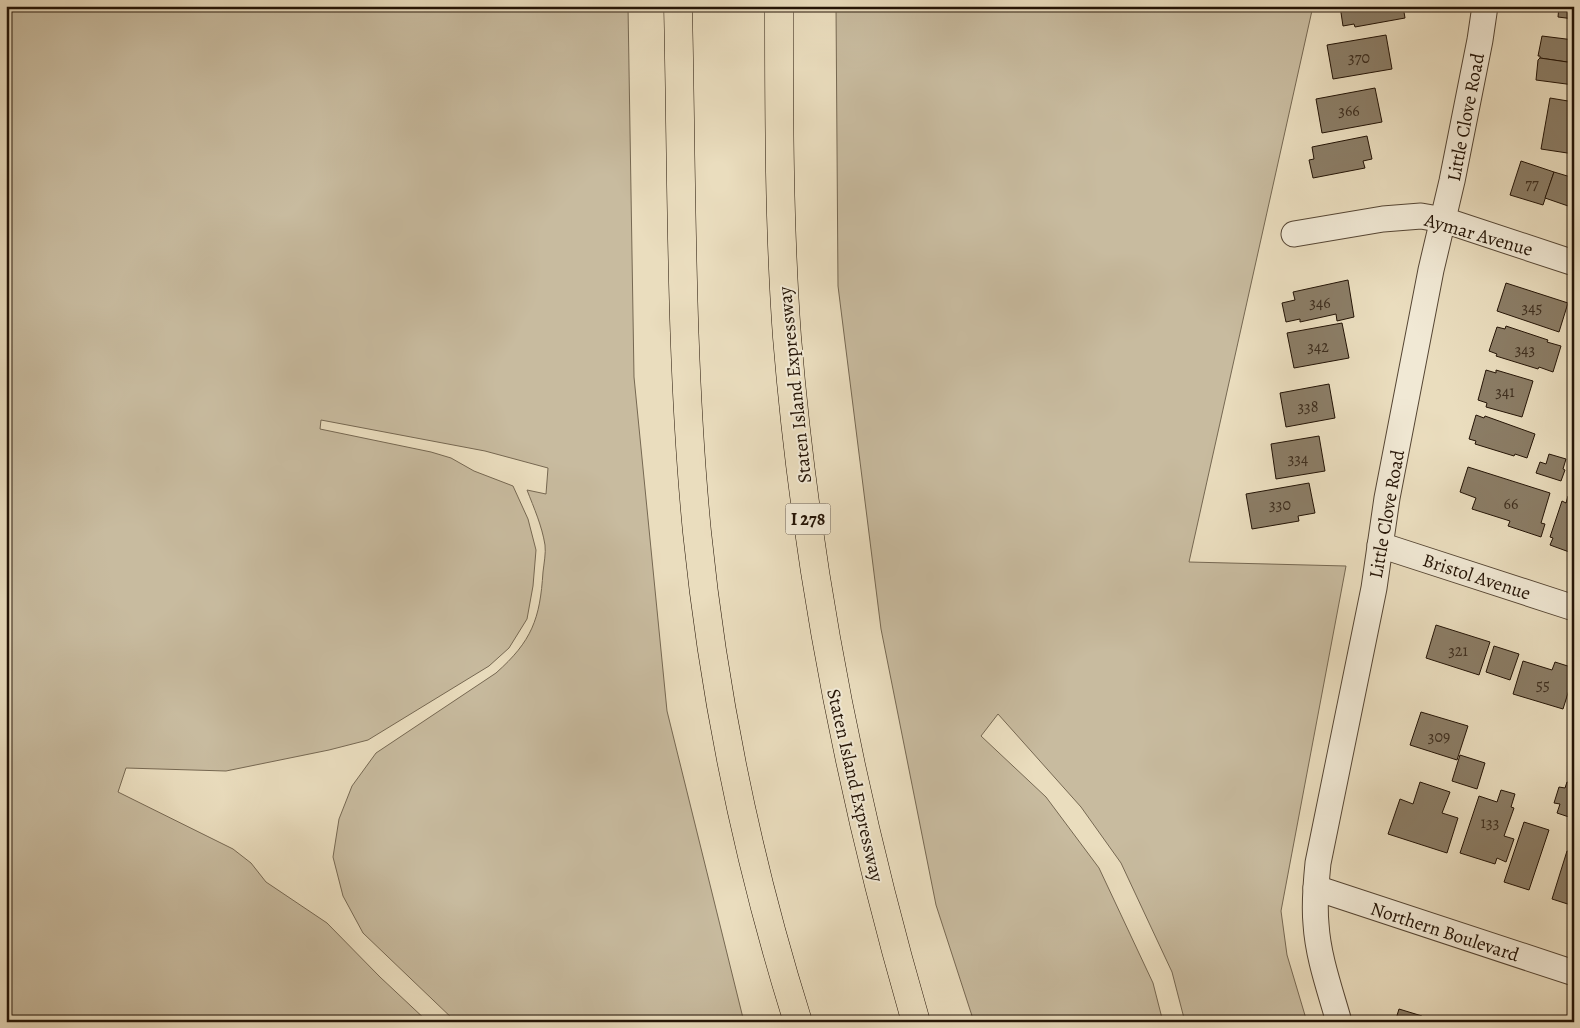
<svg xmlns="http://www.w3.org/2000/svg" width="1580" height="1028" font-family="Alegreya,serif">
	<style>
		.green { fill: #c8bb9f; stroke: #766852 }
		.building { fill: #8b7d66; stroke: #241406 }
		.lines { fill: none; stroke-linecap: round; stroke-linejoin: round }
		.minor-casing { stroke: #564634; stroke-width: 27 }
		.motorway-casing { stroke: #241406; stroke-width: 29 }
		.minor { stroke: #f1e9d5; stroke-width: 25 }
		.motorway { stroke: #eaddbe; stroke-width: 28 }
		.labels { text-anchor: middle; stroke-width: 4; stroke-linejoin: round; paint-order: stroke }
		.number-label { font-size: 16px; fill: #3e2e1e }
		.shield { fill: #f1e9d5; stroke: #625444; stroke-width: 1 }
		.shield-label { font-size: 18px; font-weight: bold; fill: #241406 }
		.street-label { font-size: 19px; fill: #241406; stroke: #f1e9d5 }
	</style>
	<rect width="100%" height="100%" fill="#eaddbe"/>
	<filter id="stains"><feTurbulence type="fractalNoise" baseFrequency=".004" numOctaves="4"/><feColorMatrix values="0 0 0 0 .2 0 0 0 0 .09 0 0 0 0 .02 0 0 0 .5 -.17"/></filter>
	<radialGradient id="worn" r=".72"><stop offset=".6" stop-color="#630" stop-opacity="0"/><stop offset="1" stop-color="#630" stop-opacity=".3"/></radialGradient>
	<g class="green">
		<path d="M6,6H628L634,377L667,711L744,1022H456L363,933L343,896L333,857L339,819L352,786L376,753L496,673C532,641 540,619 543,572C544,563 546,553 545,545C542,526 534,508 527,490L546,494L548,468L485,451L321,420L320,429L431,452L451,458L474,471L513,486L528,519L536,550L533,586L527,619L509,648L489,666L368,740L329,750L226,771L126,768L118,792L233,849L251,863L266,882L327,923L380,977L428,1022H6Z"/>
		<polygon points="836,6 1313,6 1189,562 1346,566 1281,911 1287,955 1307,1022 1185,1022 1172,972 1121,863 1081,807 998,714 981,736 1046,797 1099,868 1153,983 1163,1022 974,1022 936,905 881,629 838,286"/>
	</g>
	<g class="building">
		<polygon points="1340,6 1403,6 1405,18 1355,27 1354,24 1343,26"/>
		<polygon points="1559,6 1574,6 1574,19 1558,17"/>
		<polygon points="1386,35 1392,69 1333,79 1327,45"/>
		<polygon points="1542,36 1574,40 1574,63 1540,58 1540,56 1538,56"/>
		<polygon points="1540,58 1574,63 1574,85 1536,80 1538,60"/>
		<polygon points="1375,88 1382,122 1322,133 1316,99"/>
		<polygon points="1550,98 1574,102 1574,154 1541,149"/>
		<polygon points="1367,136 1372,159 1363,161 1365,168 1313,178 1309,160 1314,159 1312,147"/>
		<polygon points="1521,161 1554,172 1543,205 1510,195"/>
		<polygon points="1554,172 1574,178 1574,208 1545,198"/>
		<polygon points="1348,280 1354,317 1337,321 1336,314 1300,322 1300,319 1286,322 1282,303 1295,300 1293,292"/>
		<polygon points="1506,283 1568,303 1559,332 1497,311"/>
		<polygon points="1342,323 1349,358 1294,368 1287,333"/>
		<polygon points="1506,326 1548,340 1547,342 1561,346 1553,372 1539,367 1538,369 1496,356 1497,354 1489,351 1497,327 1505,329"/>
		<polygon points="1486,370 1496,373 1496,370 1533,381 1522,417 1486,407 1487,403 1478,400"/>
		<polygon points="1329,384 1335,418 1286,427 1280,393"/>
		<polygon points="1476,415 1484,418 1485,416 1535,434 1527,458 1515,454 1514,456 1475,444 1476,441 1469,439"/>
		<polygon points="1319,436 1325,471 1276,479 1271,444"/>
		<polygon points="1549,454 1566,459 1563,469 1565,470 1561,481 1536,473 1540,462 1546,464"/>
		<polygon points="1468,467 1550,493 1541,523 1545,524 1541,537 1508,526 1510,521 1472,509 1476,498 1460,492"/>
		<polygon points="1309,483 1315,513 1298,516 1299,521 1252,529 1246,494"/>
		<polygon points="1568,496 1574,497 1574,546 1572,553 1550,545 1553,538 1550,537 1562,501 1566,503"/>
		<polygon points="1436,625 1490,642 1479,675 1426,658"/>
		<polygon points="1494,646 1519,654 1510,680 1486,672"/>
		<polygon points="1523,661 1552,670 1555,662 1574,668 1574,674 1563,709 1513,694"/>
		<polygon points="1421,712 1468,726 1457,760 1410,745"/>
		<polygon points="1460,755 1485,763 1477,789 1452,781"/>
		<polygon points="1420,782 1450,792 1442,813 1458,818 1447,853 1388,834 1400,799 1413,804"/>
		<polygon points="1567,782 1574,784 1572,818 1557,813 1560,804 1554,803 1559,787 1565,788"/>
		<polygon points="1501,790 1515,794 1511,807 1514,808 1504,836 1514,839 1506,862 1497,858 1495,864 1460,853 1479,796 1497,802"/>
		<polygon points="1524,822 1549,830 1529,890 1504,882"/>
		<polygon points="1567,851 1574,853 1574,906 1552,899"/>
		<polygon points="1399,1009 1422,1016 1421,1018 1433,1022 1395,1022"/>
	</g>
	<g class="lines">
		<g class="minor-casing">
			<g id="minor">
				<polyline points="1294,234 1383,219 1421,216 1444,220 1574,263"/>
				<polyline points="1380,545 1574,608"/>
				<polyline points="1316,888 1574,973"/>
				<path d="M1339,1022C1330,990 1318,957 1316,924C1314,904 1316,883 1318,863L1374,588L1387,498L1431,270L1452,181L1480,40L1485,6"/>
			</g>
		</g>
		<g class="motorway-casing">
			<g id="motorway">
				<path d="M678,6C682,181 680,358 697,532C714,698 748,863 798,1022"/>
				<path d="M779,6C779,117 779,227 787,337C806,569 851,798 916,1022"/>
			</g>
		</g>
		<use href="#minor" class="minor"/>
		<use href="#motorway" class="motorway"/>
	</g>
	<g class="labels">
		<g class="number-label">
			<text x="1359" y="63">370</text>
			<text x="1349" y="116">366</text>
			<text x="1532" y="189">77</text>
			<text x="1320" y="308">346</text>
			<text x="1532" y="313">345</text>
			<text x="1318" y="352">342</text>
			<text x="1525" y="355">343</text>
			<text x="1505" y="397">341</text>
			<text x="1308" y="412">338</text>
			<text x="1298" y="464">334</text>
			<text x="1511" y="509">66</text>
			<text x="1280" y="510">330</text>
			<text x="1458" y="656">321</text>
			<text x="1543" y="690">55</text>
			<text x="1439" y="742">309</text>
			<text x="1490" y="828">133</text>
		</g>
		<rect class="shield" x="785.5" y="503.5" width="45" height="31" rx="4"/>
		<g class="shield-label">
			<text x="808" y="525">I 278</text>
		</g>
		<g class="street-label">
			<text transform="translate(1465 117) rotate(-79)" y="7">Little Clove Road</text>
			<text transform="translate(1479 234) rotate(16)" y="7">Aymar Avenue</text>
			<text transform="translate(794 385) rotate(-96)" y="7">Staten Island Expressway</text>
			<text transform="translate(1386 514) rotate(-80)" y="7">Little Clove Road</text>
			<text transform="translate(1477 576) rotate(18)" y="7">Bristol Avenue</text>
			<text transform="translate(856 785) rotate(77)" y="7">Staten Island Expressway</text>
			<text transform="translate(1445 931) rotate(18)" y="7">Northern Boulevard</text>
		</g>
	</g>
	<rect width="1580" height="1028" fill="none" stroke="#eaddbe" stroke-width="25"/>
	<rect x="8" y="8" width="1565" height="1013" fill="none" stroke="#241406" stroke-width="2.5"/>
	<rect x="12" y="12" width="1555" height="1003" fill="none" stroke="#241406"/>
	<rect width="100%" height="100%" filter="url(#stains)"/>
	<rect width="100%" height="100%" fill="url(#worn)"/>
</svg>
